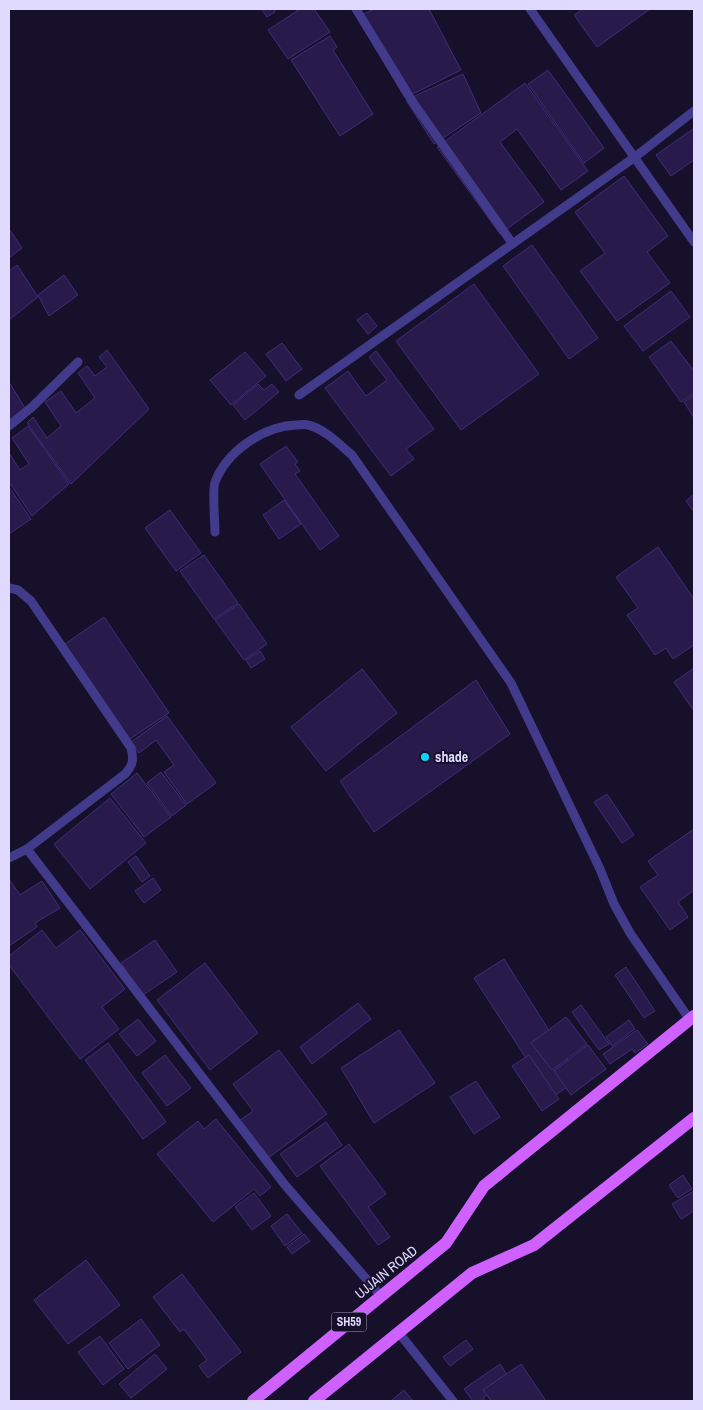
<svg xmlns="http://www.w3.org/2000/svg" width="703" height="1410" font-family="'Archivo Narrow',sans-serif">
	<style>
		.building { fill: #281b4c; stroke: #402d79 }
		.lines { fill: none; stroke-linecap: round; stroke-linejoin: round }
		.lane { stroke: #423a8b; stroke-width: 9 }
		.primary { stroke: #ce61ff; stroke-width: 12 }
		.poi-dot { fill: #06d7ff; stroke: #16102b; stroke-width: 2 }
		.labels { text-anchor: middle; stroke-width: 4; stroke-linejoin: round; paint-order: stroke }
		.shield { fill: #16102b; stroke: #a39dbf; stroke-width: 1 }
		.shield-label { font-size: 12px; font-weight: bold; fill: #e0daff }
		.poi-label { font-size: 14px; font-weight: bold; fill: #e0daff; stroke: #16102b; text-anchor: start }
		.street-label { font-size: 14px; fill: #e0daff; stroke: #16102b }
	</style>
	<rect width="100%" height="100%" fill="#16102b"/>
	<g class="building">
		<polygon points="261,9 274,9 275,12 267,17"/>
		<polygon points="300,9 314,9 330,32 288,59 268,30"/>
		<polygon points="374,9 429,9 461,70 405,98 357,17"/>
		<polygon points="583,9 650,9 597,47 574,15"/>
		<polygon points="330,36 337,47 333,50 373,114 340,136 291,60"/>
		<polygon points="548,70 604,148 584,163 528,84"/>
		<polygon points="463,74 481,113 434,144 406,100"/>
		<polygon points="525,83 588,171 561,190 517,129 500,142 544,202 500,234 437,147"/>
		<polygon points="693,129 694,131 694,160 671,176 656,155"/>
		<polygon points="624,176 668,236 647,252 670,283 617,321 580,271 605,253 575,212"/>
		<polygon points="9,229 22,248 10,257 9,255"/>
		<polygon points="532,245 598,338 569,359 503,266"/>
		<polygon points="17,265 38,297 9,320 9,271"/>
		<polygon points="64,275 78,295 49,316 38,295"/>
		<polygon points="474,284 539,374 461,430 396,341"/>
		<polygon points="671,291 690,317 643,351 624,326"/>
		<polygon points="367,313 377,326 368,334 357,320"/>
		<polygon points="671,341 694,371 694,393 681,402 649,357"/>
		<polygon points="282,343 302,369 286,381 266,354"/>
		<polygon points="107,350 149,409 71,484 27,423 33,417 47,438 61,426 45,402 61,391 76,413 95,398 78,373 87,366 95,376 107,367 99,357"/>
		<polygon points="376,351 434,429 406,449 414,459 391,476 325,388 348,371 366,396 387,380 369,357"/>
		<polygon points="245,352 266,376 231,405 210,380"/>
		<polygon points="9,382 25,408 9,420"/>
		<polygon points="258,384 264,390 272,384 279,392 245,420 233,405"/>
		<polygon points="694,395 694,418 684,402"/>
		<polygon points="28,426 69,484 32,516 9,482 9,453 20,470 29,464 12,438"/>
		<polygon points="286,446 298,462 295,464 300,471 295,474 339,536 320,550 260,464"/>
		<polygon points="9,487 31,519 9,534"/>
		<polygon points="694,494 694,512 686,501"/>
		<polygon points="284,500 301,524 279,539 263,515"/>
		<polygon points="170,510 201,553 176,571 145,528"/>
		<polygon points="658,547 694,599 694,645 673,659 666,648 655,655 627,615 638,608 616,577"/>
		<polygon points="204,555 238,603 214,619 180,571"/>
		<polygon points="239,604 267,644 244,660 215,620"/>
		<polygon points="104,617 169,713 130,739 65,644"/>
		<polygon points="260,651 265,659 251,668 246,660"/>
		<polygon points="694,668 694,711 674,682"/>
		<polygon points="362,669 397,713 326,771 291,727"/>
		<polygon points="476,680 510,734 374,832 340,781"/>
		<polygon points="167,716 216,783 187,804 164,772 174,765 156,740 139,753 131,742"/>
		<polygon points="161,772 186,805 172,816 147,783"/>
		<polygon points="137,773 171,817 144,837 111,794"/>
		<polygon points="607,794 634,835 622,843 594,802"/>
		<polygon points="110,798 146,843 90,889 54,844"/>
		<polygon points="694,829 694,890 678,902 688,917 670,930 640,887 658,875 648,861"/>
		<polygon points="136,856 150,876 142,882 128,862"/>
		<polygon points="153,878 161,890 144,903 135,891"/>
		<polygon points="9,879 20,895 42,881 60,908 35,923 37,927 9,946"/>
		<polygon points="42,930 56,948 80,930 125,989 102,1007 119,1029 80,1059 9,965 9,956"/>
		<polygon points="155,940 177,972 143,995 121,963"/>
		<polygon points="504,959 579,1078 552,1098 474,978"/>
		<polygon points="205,963 258,1033 210,1070 157,1000"/>
		<polygon points="626,967 655,1011 644,1018 615,975"/>
		<polygon points="358,1003 371,1019 312,1064 300,1047"/>
		<polygon points="581,1005 609,1044 599,1050 572,1012"/>
		<polygon points="566,1017 587,1044 552,1070 531,1043"/>
		<polygon points="138,1019 156,1041 137,1056 119,1034"/>
		<polygon points="629,1020 635,1029 612,1046 606,1037"/>
		<polygon points="399,1030 435,1083 374,1123 341,1068"/>
		<polygon points="637,1030 648,1044 635,1053 632,1049 610,1064 603,1054"/>
		<polygon points="108,1043 166,1122 143,1139 85,1060"/>
		<polygon points="588,1045 606,1069 571,1095 554,1071"/>
		<polygon points="279,1050 327,1114 267,1159 239,1121 253,1111 233,1084"/>
		<polygon points="165,1055 191,1088 167,1106 142,1073"/>
		<polygon points="529,1055 559,1099 542,1111 512,1066"/>
		<polygon points="476,1081 500,1117 474,1134 450,1097"/>
		<polygon points="216,1119 271,1187 260,1196 254,1189 213,1222 157,1154 198,1121 204,1129"/>
		<polygon points="326,1122 342,1145 297,1177 280,1154"/>
		<polygon points="349,1144 386,1194 368,1207 390,1237 378,1245 320,1166"/>
		<polygon points="683,1175 692,1189 678,1198 669,1185"/>
		<polygon points="694,1191 694,1211 681,1219 672,1204"/>
		<polygon points="254,1193 271,1216 252,1230 235,1207"/>
		<polygon points="287,1214 302,1233 285,1246 271,1226"/>
		<polygon points="304,1234 310,1241 292,1254 287,1247"/>
		<polygon points="86,1260 120,1305 68,1344 34,1300"/>
		<polygon points="182,1274 241,1352 208,1378 199,1366 207,1360 184,1329 180,1332 153,1297"/>
		<polygon points="141,1319 160,1345 128,1369 109,1343"/>
		<polygon points="100,1336 124,1369 103,1385 78,1352"/>
		<polygon points="466,1340 473,1349 450,1366 443,1357"/>
		<polygon points="155,1354 167,1369 131,1398 119,1384"/>
		<polygon points="500,1364 510,1379 483,1398 486,1401 473,1401 464,1389"/>
		<polygon points="521,1364 546,1401 491,1401 483,1390"/>
		<polygon points="404,1390 413,1401 391,1401"/>
	</g>
	<g class="lines">
		<g class="lane">
			<polyline points="356,9 414,104 512,243"/>
			<polyline points="530,9 694,242"/>
			<polyline points="299,395 635,157 694,111"/>
			<polyline points="9,426 32,407 78,362"/>
			<path d="M215,532C215,521 212,490 215,482C227,451 264,426 296,425C300,425 305,424 308,425C325,429 339,444 352,455L511,683L600,869L614,904L630,933L690,1020"/>
			<path d="M9,588L18,590L31,601L131,748C134,760 133,765 125,774L27,849L9,858"/>
			<polyline points="27,849 285,1185 381,1296"/>
			<polyline points="399,1333 453,1401"/>
		</g>
		<g class="primary">
			<polyline points="253,1401 446,1243 484,1186 694,1016"/>
			<polyline points="314,1401 472,1273 534,1245 694,1118"/>
		</g>
	</g>
	<circle class="poi-dot" cx="425" cy="757" r="5"/>
	<g class="labels">
		<rect class="shield" x="331.5" y="1312.5" width="35" height="19" rx="4"/>
		<g class="shield-label">
			<text x="349" y="1326">SH59</text>
		</g>
		<g class="poi-label">
			<text x="435" y="762">shade</text>
		</g>
		<g class="street-label">
			<text transform="translate(386 1272) rotate(-39)" y="5">UJJAIN ROAD</text>
		</g>
	</g>
	<rect width="703" height="1410" fill="none" stroke="#e0daff" stroke-width="20"/>
</svg>
